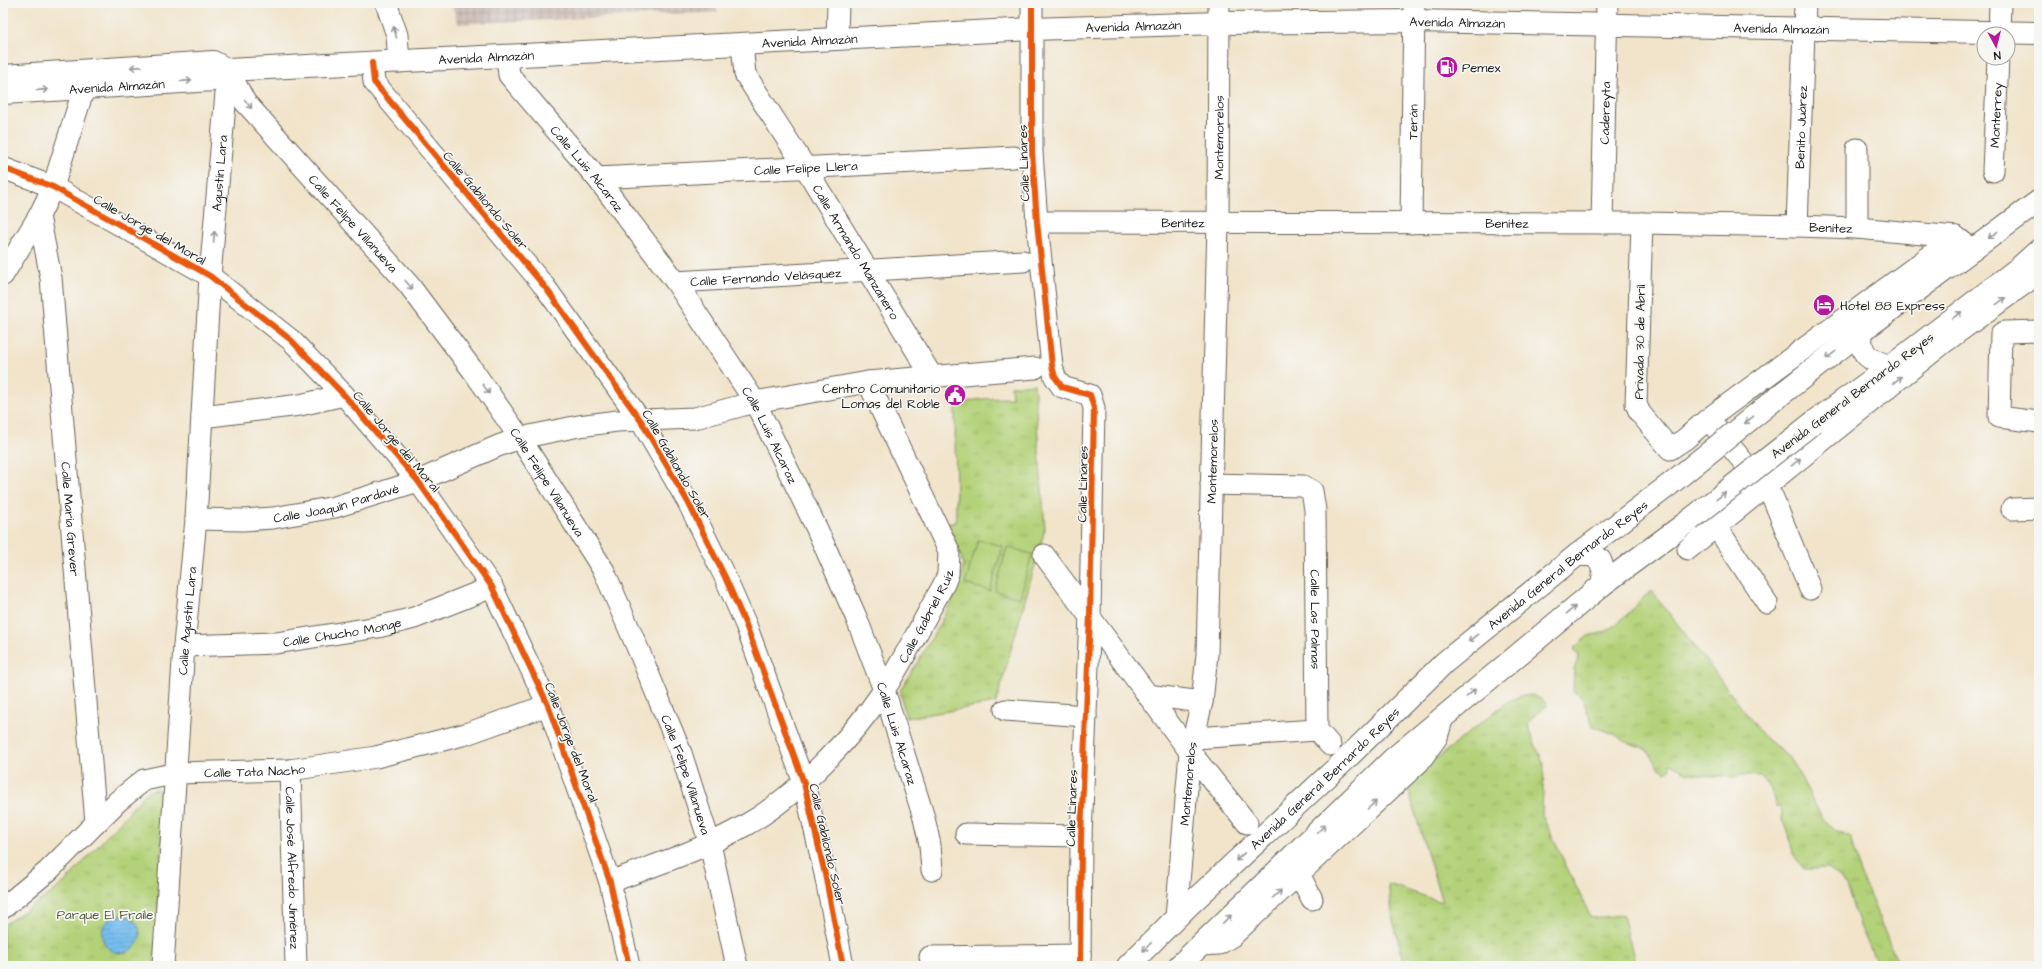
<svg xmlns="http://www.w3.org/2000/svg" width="2042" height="969" font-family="'Architects Daughter',sans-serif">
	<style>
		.industrial { fill: url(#industrial-grid) }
		.grass { fill: url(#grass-tufts); stroke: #68764a }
		.pitch { fill: #b3d178; stroke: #68764a }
		.water { fill: url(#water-rules); stroke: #496d85 }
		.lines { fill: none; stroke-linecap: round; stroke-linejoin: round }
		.minor-casing { stroke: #676259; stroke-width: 23 }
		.major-casing { stroke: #676259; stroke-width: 24 }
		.minor { stroke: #fff; stroke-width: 21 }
		.major { stroke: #fff; stroke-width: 22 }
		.major-bridge-casing { stroke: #676259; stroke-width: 24; stroke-linecap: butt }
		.major-bridge { stroke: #fff; stroke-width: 22 }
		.cycleway-casing { stroke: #f6f6f2; stroke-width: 8 }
		.cycleway { stroke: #e8590c; stroke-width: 6 }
		.oneway { stroke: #999 }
		.labels { text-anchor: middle; stroke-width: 3.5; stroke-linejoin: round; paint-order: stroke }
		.street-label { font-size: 13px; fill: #1c1c1c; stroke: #f6f6f2 }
		.poi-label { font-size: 13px; fill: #1c1c1c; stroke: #f6f6f2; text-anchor: start }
		.park-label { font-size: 13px; fill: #515b3c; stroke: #f6f6f2 }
	</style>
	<defs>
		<pattern id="industrial-grid" width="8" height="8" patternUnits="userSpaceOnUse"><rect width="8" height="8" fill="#cfc0bb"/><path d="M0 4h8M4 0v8" fill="none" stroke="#b1a4a0"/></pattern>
		<pattern id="grass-tufts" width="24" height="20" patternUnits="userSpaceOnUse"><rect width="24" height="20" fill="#b3d178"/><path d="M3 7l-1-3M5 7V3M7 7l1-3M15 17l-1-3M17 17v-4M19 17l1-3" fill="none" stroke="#99b367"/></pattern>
		<pattern id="water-rules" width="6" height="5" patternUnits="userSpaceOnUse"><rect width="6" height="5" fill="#76beee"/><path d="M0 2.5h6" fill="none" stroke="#66a3cc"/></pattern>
	</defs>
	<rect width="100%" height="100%" fill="#f6f6f2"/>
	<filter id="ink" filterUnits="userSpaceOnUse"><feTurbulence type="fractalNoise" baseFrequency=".025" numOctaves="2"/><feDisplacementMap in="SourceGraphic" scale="8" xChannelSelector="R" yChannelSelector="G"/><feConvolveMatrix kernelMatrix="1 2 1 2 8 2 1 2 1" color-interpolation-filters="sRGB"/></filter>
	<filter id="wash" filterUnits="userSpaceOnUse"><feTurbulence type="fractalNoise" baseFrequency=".012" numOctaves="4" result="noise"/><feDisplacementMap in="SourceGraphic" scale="16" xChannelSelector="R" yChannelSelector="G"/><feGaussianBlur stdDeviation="0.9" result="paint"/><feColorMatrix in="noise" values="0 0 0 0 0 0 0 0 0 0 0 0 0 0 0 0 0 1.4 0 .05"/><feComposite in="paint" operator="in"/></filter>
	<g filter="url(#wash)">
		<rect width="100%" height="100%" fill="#f1e4cb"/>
		<polygon class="industrial" points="451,3 712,3 718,12 458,24"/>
		<g class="grass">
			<path d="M1034,384L1045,529L996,703L906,718L901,696V689C915,666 964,589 963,567C962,553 953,537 947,524L956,522L955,410C966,396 995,399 1012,398L1011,386Z"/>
			<path d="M1652,591L1765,738L1792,760L1822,818L1836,830L1852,838L1859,870L1899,966H1878L1861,928L1846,886L1840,877L1828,869H1804L1793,854L1790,838L1782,820V812L1779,806L1776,808L1771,789L1761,776L1743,775L1733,777L1704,775L1686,772L1670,764V769L1666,772L1658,767L1645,748L1628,743L1616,735L1593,726C1587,714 1586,696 1573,692L1574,669L1579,657L1574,648L1588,636L1605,632L1623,619L1645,596Z"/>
			<polygon points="1532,695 1541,699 1548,705 1535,715 1528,723 1530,733 1544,764 1542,815 1591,918 1623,915 1636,966 1405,966 1393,920 1388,884 1442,902 1406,783 1507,702 1520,696"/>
			<polygon points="156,789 162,790 165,794 154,966 3,966 3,925 49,895 66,881 148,791"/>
		</g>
		<g class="pitch">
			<polygon points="978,540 1003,546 990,591 965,584"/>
			<polygon points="1007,547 1032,554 1020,598 995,591"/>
		</g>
		<circle class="water" cx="121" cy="934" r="19"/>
	</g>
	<g filter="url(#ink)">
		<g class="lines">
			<g class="minor-casing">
				<g id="minor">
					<polyline points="386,3 397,35 399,62"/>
					<polyline points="1032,3 1032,152 1037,222 1052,366 1055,377 1062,387 1090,395 1094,408 1090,615 1081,836 1080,966"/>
					<polyline points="1999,34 2000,3"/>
					<polyline points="837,39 838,3"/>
					<path id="s1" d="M742,44L745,74L805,167L931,375"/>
					<path id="s2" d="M507,56L509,75L597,178L676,282L755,402L817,529L856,617L884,690L924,818L930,845L932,870"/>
					<polyline points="372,63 374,82 545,287 641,421 688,502 725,577 746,625 804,783 825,874 843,966"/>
					<path id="s3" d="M228,70L245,102L409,285L474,372L520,438L604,571L641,656L681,753L710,844L737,966"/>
					<polyline points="3,168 53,187 210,276 291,340 344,395 418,481 492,587 548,705 610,882 629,966"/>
					<path id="s4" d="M1993,171L1998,58"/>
					<path id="s5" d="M597,178L1014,157"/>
					<path id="s6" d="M39,216L51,278L96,823"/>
					<path id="s7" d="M1037,222L1642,223L1797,226L1857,228L1956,237L1973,250"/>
					<path id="s8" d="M1411,223L1414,3"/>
					<path id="s9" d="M1602,223L1607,3"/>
					<polyline points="1642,223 1636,404 1640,413 1670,449 1685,439 1708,419 1956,237"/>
					<path id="s10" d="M1797,226L1805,3"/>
					<polyline points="1857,228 1857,149"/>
					<polyline points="3,275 39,216 53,187 84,88"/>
					<path id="s11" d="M676,282L1023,261"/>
					<polyline points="2039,331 2004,332 2001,334 1999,417 2039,422"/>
					<polyline points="202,417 300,405 344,395"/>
					<polyline points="1714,426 1773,498 1810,589"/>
					<path id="s12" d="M1211,484L1303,486L1312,491L1315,510L1317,730L1330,745"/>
					<polyline points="2012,509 2039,508"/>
					<path id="s13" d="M196,519L243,520L273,518L335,507L418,481L498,446L520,438L579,426L617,421L695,418L755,402L868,382L1035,368"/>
					<polyline points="1716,526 1767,603"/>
					<polyline points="1688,549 1942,344 2039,273"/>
					<polyline points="1044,555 1190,752 1247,823"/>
					<path id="s14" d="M184,646L276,643L378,627L414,618L492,587"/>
					<polyline points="1147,695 1202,702"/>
					<polyline points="1005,710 1086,716"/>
					<polyline points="1194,738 1317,730"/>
					<path id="s15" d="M290,770L296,966"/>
					<polyline points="966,834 1081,836"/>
					<polyline points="1299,874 1312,899"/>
					<path id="s16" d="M610,882C655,865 702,850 744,826C796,797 851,739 884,690C906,656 924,619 944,584L948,574L949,551L868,382"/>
					<path id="s17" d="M3,908L48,871L118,801L144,780L177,773L290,770L376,757L466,734L548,705"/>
					<path id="s18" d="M1176,918L1190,752L1202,702L1207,654L1218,223L1219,3"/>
					<polyline points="1201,945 1219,944 1232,936 1419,762 1437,737 1442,720"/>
					<polyline points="930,957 1080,955"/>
					<path id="s19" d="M163,966L184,646L196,519L210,276L228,70"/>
				</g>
			</g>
			<g class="major-casing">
				<g id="major">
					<polyline points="3,76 213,62 228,70"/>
					<path id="s20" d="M3,93L214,80L228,70L1032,29L1219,23L1413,21L2039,33"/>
					<path d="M1862,331C1858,355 1870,361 1891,366"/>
					<polyline points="1779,396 1862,331 2039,201"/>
					<polyline points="1814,422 1891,366 2020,267 2039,250"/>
					<polyline points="1577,555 1591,555 1600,560 1604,572 1602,585"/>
					<path id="s21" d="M1128,966L1188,906L1344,761L1445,662L1577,555L1669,485"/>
					<polyline points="1179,966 1393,759 1602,585 1690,520"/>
				</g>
			</g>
			<use href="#minor" class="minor"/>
			<use href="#major" class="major"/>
			<g class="major-bridge-casing">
				<g id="major-bridge">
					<polyline points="1669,485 1779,396"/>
					<polyline points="1690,520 1814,422"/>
				</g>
			</g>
			<use href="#major-bridge" class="major-bridge"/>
			<g class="cycleway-casing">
				<g id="cycleway">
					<polyline points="1032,3 1032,152 1037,222 1052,366 1055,377 1062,387 1090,395 1094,408 1090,615 1081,836 1080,966"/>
					<polyline points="372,63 374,82 545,287 641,421 688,502 725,577 746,625 804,783 825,874 843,966"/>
					<polyline points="3,168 53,187 210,276 291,340 344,395 418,481 492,587 548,705 610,882 629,966"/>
				</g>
			</g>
			<use href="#cycleway" class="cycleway"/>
		</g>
		<defs><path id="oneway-shaft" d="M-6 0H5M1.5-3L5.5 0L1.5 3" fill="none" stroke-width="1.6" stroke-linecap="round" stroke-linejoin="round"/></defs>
		<g class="oneway">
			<use href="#oneway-shaft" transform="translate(395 32) rotate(-105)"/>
			<use href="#oneway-shaft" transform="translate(136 67) rotate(176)"/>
			<use href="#oneway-shaft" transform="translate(186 81) rotate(-4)"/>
			<use href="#oneway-shaft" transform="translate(42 90) rotate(-4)"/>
			<use href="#oneway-shaft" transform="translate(248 104) rotate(52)"/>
			<use href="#oneway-shaft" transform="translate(1993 235) rotate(143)"/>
			<use href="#oneway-shaft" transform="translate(214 237) rotate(-85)"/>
			<use href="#oneway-shaft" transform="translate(409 285) rotate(50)"/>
			<use href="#oneway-shaft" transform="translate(2001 301) rotate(-36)"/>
			<use href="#oneway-shaft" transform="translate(1957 315) rotate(-37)"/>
			<use href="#oneway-shaft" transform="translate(1831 355) rotate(142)"/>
			<use href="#oneway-shaft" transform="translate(1897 380) rotate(-39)"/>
			<use href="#oneway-shaft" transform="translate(486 389) rotate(55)"/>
			<use href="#oneway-shaft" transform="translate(1749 420) rotate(141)"/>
			<use href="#oneway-shaft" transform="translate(1796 462) rotate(-39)"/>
			<use href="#oneway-shaft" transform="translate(1721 496) rotate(-38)"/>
			<use href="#oneway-shaft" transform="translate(1571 610) rotate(-39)"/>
			<use href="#oneway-shaft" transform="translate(1473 638) rotate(141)"/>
			<use href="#oneway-shaft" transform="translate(1471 693) rotate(-41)"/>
			<use href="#oneway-shaft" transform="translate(1372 805) rotate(-42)"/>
			<use href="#oneway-shaft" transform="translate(1321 829) rotate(-44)"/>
			<use href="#oneway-shaft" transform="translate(1240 857) rotate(137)"/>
			<use href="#oneway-shaft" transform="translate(1277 894) rotate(-42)"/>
			<use href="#oneway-shaft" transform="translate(1227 919) rotate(-44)"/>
			<use href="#oneway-shaft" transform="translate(1147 947) rotate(135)"/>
		</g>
	</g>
	<defs>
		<g id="fuel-disc" transform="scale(1.15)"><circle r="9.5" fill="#b5179e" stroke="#f6f6f2"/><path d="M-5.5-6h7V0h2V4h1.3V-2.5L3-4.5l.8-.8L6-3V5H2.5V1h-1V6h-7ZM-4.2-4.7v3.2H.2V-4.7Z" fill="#fff"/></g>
		<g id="hotel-disc" transform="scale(1.15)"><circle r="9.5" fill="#b5179e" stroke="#f6f6f2"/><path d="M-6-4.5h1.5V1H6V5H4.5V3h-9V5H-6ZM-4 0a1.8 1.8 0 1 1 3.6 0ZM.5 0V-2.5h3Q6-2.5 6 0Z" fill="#fff"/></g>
		<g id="civic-disc" transform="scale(1.15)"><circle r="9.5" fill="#b5179e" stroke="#f6f6f2"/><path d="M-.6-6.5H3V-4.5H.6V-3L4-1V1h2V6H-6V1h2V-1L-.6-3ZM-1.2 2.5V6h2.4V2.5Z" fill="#fff"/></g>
	</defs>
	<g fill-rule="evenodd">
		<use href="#fuel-disc" x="1447" y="67"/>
		<use href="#hotel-disc" x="1824" y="305"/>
		<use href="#civic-disc" x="955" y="395"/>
	</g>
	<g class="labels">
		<g class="street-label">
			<text dy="5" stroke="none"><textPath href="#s20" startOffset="1459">Avenida Almazán</textPath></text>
			<text dy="5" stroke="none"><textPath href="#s20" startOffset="1135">Avenida Almazán</textPath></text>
			<text dy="5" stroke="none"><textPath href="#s20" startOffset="1783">Avenida Almazán</textPath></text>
			<text dy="5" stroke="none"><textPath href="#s20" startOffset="811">Avenida Almazán</textPath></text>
			<text dy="5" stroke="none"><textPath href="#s20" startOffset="487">Avenida Almazán</textPath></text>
			<text dy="5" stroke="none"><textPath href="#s20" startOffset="114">Avenida Almazán</textPath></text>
			<text dy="5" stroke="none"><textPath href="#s9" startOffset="110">Cadereyta</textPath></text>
			<text dy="5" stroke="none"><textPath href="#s4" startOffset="56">Monterrey</textPath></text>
			<text dy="5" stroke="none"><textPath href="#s8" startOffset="101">Terán</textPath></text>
			<text dy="5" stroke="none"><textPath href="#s10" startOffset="99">Benito Juárez</textPath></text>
			<text dy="5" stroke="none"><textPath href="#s18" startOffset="783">Montemorelos</textPath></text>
			<text transform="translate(1023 163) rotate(-92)" y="5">Calle Linares</text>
			<text dy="5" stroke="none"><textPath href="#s5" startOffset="209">Calle Felipe Llera</textPath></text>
			<text dy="5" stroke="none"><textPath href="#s2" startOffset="141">Calle Luis Alcaraz</textPath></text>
			<text dy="5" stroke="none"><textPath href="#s19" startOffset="795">Agustín Lara</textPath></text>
			<text transform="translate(486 200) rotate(50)" y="5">Calle Gabilondo Soler</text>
			<text dy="5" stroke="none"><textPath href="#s3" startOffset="199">Calle Felipe Villanueva</textPath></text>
			<text dy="5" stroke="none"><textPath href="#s7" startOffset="146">Benítez</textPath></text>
			<text dy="5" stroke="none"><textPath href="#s7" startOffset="470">Benítez</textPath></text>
			<text dy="5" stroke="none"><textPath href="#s7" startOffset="794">Benítez</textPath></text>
			<text transform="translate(150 229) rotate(30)" y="5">Calle Jorge del Moral</text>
			<text dy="5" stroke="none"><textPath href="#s1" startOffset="240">Calle Armando Manzanero</textPath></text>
			<text dy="5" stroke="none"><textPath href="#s11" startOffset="90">Calle Fernando Velásquez</textPath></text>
			<text transform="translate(1639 342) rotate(-89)" y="5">Privada 30 de Abril</text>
			<text transform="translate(1852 395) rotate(-37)" y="5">Avenida General Bernardo Reyes</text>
			<text dy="5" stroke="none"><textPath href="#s2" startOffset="465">Calle Luis Alcaraz</textPath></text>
			<text transform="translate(397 441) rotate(50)" y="5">Calle Jorge del Moral</text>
			<text dy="5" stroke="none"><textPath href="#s18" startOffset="459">Montemorelos</textPath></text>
			<text transform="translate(677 464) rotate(60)" y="5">Calle Gabilondo Soler</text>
			<text dy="5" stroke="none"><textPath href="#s3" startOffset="523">Calle Felipe Villanueva</textPath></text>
			<text transform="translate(1082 484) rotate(-89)" y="5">Calle Linares</text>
			<text dy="5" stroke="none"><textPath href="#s13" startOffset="142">Calle Joaquín Pardavé</textPath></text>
			<text dy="5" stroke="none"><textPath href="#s6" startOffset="305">Calle María Grever</textPath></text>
			<text dy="5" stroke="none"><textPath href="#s21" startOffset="596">Avenida General Bernardo Reyes</textPath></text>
			<text dy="5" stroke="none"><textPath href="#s16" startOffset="427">Calle Gabriel Ruíz</textPath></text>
			<text dy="5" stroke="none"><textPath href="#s12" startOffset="231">Calle Las Palmas</textPath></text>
			<text dy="5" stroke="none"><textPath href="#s19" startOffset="346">Calle Agustín Lara</textPath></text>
			<text dy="5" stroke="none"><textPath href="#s14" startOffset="159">Calle Chucho Monge</textPath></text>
			<text dy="5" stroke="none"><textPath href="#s2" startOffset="790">Calle Luis Alcaraz</textPath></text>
			<text transform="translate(572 742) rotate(69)" y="5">Calle Jorge del Moral</text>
			<text dy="5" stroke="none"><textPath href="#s17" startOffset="302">Calle Tata Nacho</textPath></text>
			<text dy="5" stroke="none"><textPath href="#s3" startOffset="848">Calle Felipe Villanueva</textPath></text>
			<text dy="5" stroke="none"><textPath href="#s21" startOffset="272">Avenida General Bernardo Reyes</textPath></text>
			<text dy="5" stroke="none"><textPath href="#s18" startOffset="135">Montemorelos</textPath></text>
			<text transform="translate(1071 808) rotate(-88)" y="5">Calle Linares</text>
			<text transform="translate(828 844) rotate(77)" y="5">Calle Gabilondo Soler</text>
			<text dy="5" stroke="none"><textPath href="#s15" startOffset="98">Calle José Alfredo Jiménez</textPath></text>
		</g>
		<g class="poi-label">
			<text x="1462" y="72">Pemex</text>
			<text x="1840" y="310">Hotel 88 Express</text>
			<text x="940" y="393" text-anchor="end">Centro Comunitario<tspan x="940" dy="15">Lomas del Roble</tspan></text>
		</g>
		<g class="park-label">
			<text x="105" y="919">Parque El Fraile</text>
		</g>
	</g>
	<rect width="2042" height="969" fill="none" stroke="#f6f6f2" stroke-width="16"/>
	<g transform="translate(1996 46) rotate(173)"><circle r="19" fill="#f6f6f2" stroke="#9f9f9c"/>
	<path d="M0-3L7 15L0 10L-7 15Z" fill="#b5179e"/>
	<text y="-6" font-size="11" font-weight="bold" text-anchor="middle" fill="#1c1c1c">N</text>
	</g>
</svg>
